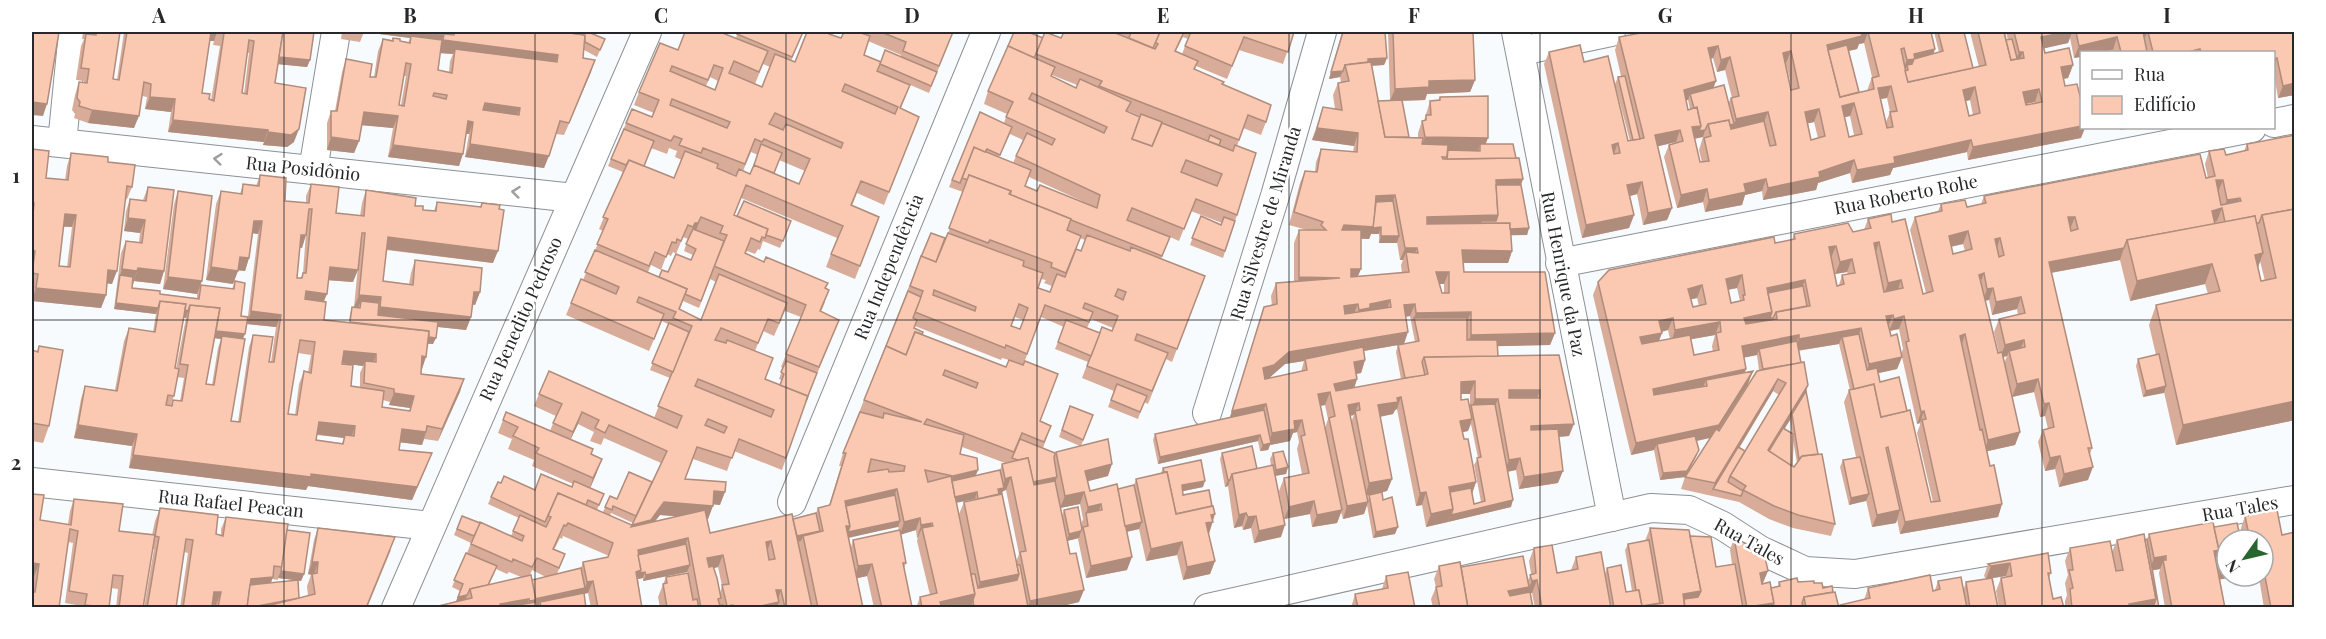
<svg xmlns="http://www.w3.org/2000/svg" width="2326" height="639" font-family="'Playfair Display',serif">
	<style>
		.lines { fill: none; stroke-linecap: round; stroke-linejoin: round }
		.street-casing { stroke: #8c9195; stroke-width: 30 }
		.street { stroke: #fff; stroke-width: 28 }
		.wall { fill: #d8ac98; fill-rule: evenodd }
		.shaded-wall { fill: #b08c7c }
		.building { fill: #fbc8b1; stroke: #b08c7c; stroke-width: 1.5; fill-rule: evenodd }
		.oneway { stroke: #9d9e9f }
		.grid { fill: none; stroke: #26282a; stroke-width: 1.5; stroke-opacity: 0.55 }
		.labels { text-anchor: middle; stroke-width: 5; stroke-linejoin: round; paint-order: stroke }
		.street-label { font-size: 18px; fill: #26282a; stroke: #fff }
		.neatline { fill: none; stroke: #26282a; stroke-width: 2 }
		.grid-label { font-size: 20px; text-anchor: middle; font-weight: bold; fill: #26282a }
	</style>
	<rect width="100%" height="100%" fill="#f8fbfe"/>
	<g class="lines">
		<g class="street-casing">
			<g id="street">
				<polyline points="1516,32 1612,517"/>
				<polyline points="1521,51 1611,32"/>
				<polyline points="2274,123 2294,119"/>
				<polyline points="32,140 574,198"/>
				<polyline points="62,143 73,32"/>
				<polyline points="313,170 336,32"/>
				<polyline points="1560,263 2252,128"/>
				<polyline points="1207,413 1275,196 1322,32"/>
				<polyline points="32,482 431,526"/>
				<polyline points="792,502 986,32"/>
				<polyline points="396,608 647,32"/>
				<polyline points="1208,608 1651,508 1689,510 1723,526 1760,550 1805,571 1855,574 2294,500"/>
			</g>
		</g>
		<use href="#street" class="street"/>
	</g>
	<g class="wall">
		<path d="M83,32H120L113,79L117,80L124,32H314L310,60L307,67L278,64L275,83L294,142L287,147L263,145L264,142L168,132L171,112L145,109L147,97L142,96L134,128L88,123L74,118L75,114L72,110L75,95L79,82L84,83V81L76,80L81,46L84,39H82ZM210,41H214L213,45L220,46L211,100L209,99L202,93ZM247,53H249L244,94L242,93Z"/>
		<path d="M342,32H588L605,39L597,57L584,50L583,58L591,72L564,135L556,134L544,168L465,157L469,134H466L459,166L388,157L393,128L362,125L359,141L354,153L327,150V123L331,111H335L342,72L346,59L370,77H374L378,51L383,39L392,40L393,38L400,41L408,43L410,38L364,32L360,42L341,39ZM440,53L453,54L450,61L449,72L438,70ZM404,76H406L401,105H399Z"/>
		<path d="M685,32H724V33L736,38L738,32H831L830,34L841,38L844,32H953L929,93L880,72L910,85L901,108L919,117L884,205L857,193L852,206L879,217L855,279L826,267L837,238L741,198L734,215L737,216L791,221L780,248L763,241L760,250L758,249L755,254L747,251L745,254L825,288V302L821,312L839,320L804,406L782,470L734,451L727,471L693,459L685,479L720,505L713,504L708,519H707L710,533L793,519L816,513L818,508L829,505L841,466H839L843,453L921,256L945,238L948,233L963,192L949,187L980,112L1004,123L1007,114L984,104L988,91L1043,38H1061L1064,32H1294L1283,64L1239,50L1227,79L1196,66L1195,69L1223,84L1266,122L1261,135L1243,128L1237,146V215L1223,258L1190,245L1201,216L1221,225L1222,223L1191,211L1179,241L1170,237L1161,259L1205,276L1172,362L1166,359L1148,404L1144,402L1138,419L1108,407L1114,391L1082,378L1088,362L1055,349L1064,327L1041,317L1024,363L1040,421L1051,426L1043,448L1055,453L1080,446L1059,437L1070,406L1093,415L1081,446L1108,476L1088,481L1090,491L1118,489L1134,485L1136,479L1161,473L1163,468L1203,487L1183,491V495L1213,520L1208,534L1215,561L1210,574L1183,580L1177,555L1146,561L1139,529L1127,532V570L1086,578L1078,539L1079,538L1067,541L1079,602L1054,608H971V607L967,608H916L920,597L930,595L917,541L918,537L917,538L916,530L900,534L906,563L904,568L912,608H874L867,576L857,578L863,608H778L777,606V608H660L658,597L666,577L688,573L687,572L643,581V578L638,579L642,608H591L588,593L584,594L586,608H538L539,605H537V608H433L434,607L456,601L460,591L452,587L466,553H467L471,543L454,535L462,516L511,536L519,518L488,504L491,497L535,490L572,487L573,484L532,466L534,460L508,449L512,439L498,433L503,420L550,431L556,416L534,406L539,394L654,418L670,378L650,370L668,324L662,321L649,351L566,315L571,303L583,280L603,231L599,229L623,172L608,166L632,109L652,117L654,113L634,105L639,92L678,50ZM803,32L806,33L795,62L791,61ZM1183,37L1188,39L1182,54L1176,51ZM868,41L901,55V57L880,62L864,55ZM763,64L770,67L762,87L755,84ZM1052,75L1077,85L1076,88L1052,77ZM710,77L718,81L715,90L706,86ZM1128,111L1140,116V117L1127,112ZM1010,134L1023,140L1013,163L999,157ZM651,148L667,154L669,148L677,151L675,157L682,160L674,178L644,166ZM751,152L758,155L750,174L743,171ZM779,160L805,171L799,184L774,173ZM717,168L736,175V176ZM1029,177L1084,202L1037,191L1025,186ZM683,237L688,239L684,251L693,255L691,260L659,277L648,272L651,265L661,270L667,254L671,256L673,252L676,254ZM1080,238L1085,240L1081,251L1076,249ZM710,279L716,282L701,320L680,309L683,301L699,308ZM1041,279L1046,280L1044,283L1052,286L1050,292L1038,288ZM785,311L801,317L781,367L783,368L779,379L782,380L780,385L765,380L755,351L763,331L774,336ZM1015,317L1023,320L1020,329L1011,326ZM1091,319L1113,328L1112,331L1100,333L1087,328ZM915,326L1001,360L1002,358L1009,360L1006,367L922,334L914,329ZM578,424L594,432L590,441L601,445L604,438L661,463L652,482L617,499L610,496L603,512L597,510L604,494L590,488L597,472L591,454L570,440ZM962,447L1005,463L1002,464L1000,470L975,476L978,470L960,454ZM1006,490L1019,554L1016,562L1002,494L1003,491ZM975,499V500L964,502L959,514L971,574L956,503ZM1080,504L1083,519L1081,525L1064,510L1062,516L1060,508ZM611,513L633,523L632,525L610,516ZM660,515L677,516L655,521ZM898,526L899,531L853,540L851,547L849,538ZM563,536L609,556L608,557L583,562L581,568L557,574L565,554L554,550L560,538L562,539ZM718,567L722,586L720,593L714,568ZM496,569L507,574L509,572L521,577L489,585ZM532,570L546,577L532,580L530,575Z"/>
		<path d="M1342,32H1385L1387,58L1384,65L1372,66L1378,101L1390,100L1388,32H1473L1475,80L1470,92L1427,94L1425,100L1402,101L1409,137H1418V133L1422,121H1424L1430,101L1438,100L1440,97L1486,144L1521,185L1529,228L1527,235H1511L1512,251L1508,263H1463L1464,272L1555,333L1550,345L1497,346L1498,356L1559,355L1569,436L1559,437L1558,483L1519,489L1516,470L1508,472L1511,507L1426,527L1422,505L1416,506L1397,409L1395,410L1393,414L1380,417L1392,479L1387,491L1367,495L1368,499L1369,495L1383,500L1395,534L1373,538L1367,505L1364,514L1343,519L1341,512L1337,523L1312,527L1310,514L1284,519L1279,491L1284,478L1302,474L1297,449L1299,442L1297,432L1293,433L1290,441L1270,445L1268,450L1260,451L1258,441L1158,464L1153,440L1155,434L1230,417L1264,307L1272,306L1271,296L1276,283L1294,282V243L1299,230H1307L1289,225L1300,183L1305,171L1315,172L1316,162L1321,149L1353,152L1354,146L1312,140L1323,107L1335,109L1333,95L1338,83L1341,82L1340,77L1329,79ZM1371,234H1379V243L1397,242L1400,260H1403L1401,265L1402,273L1358,276L1361,239H1369ZM1439,284H1444V293H1442ZM1410,316L1415,342L1404,344L1406,317ZM1398,345L1396,352L1401,379L1354,388L1357,379L1356,374L1361,373L1365,360L1364,351ZM1304,361L1301,372L1269,378L1285,364ZM1461,394H1470V407L1461,400ZM1325,405L1328,419L1325,428L1320,406ZM1354,415L1351,422L1350,416ZM1471,424L1478,458L1474,465L1481,502L1474,504L1472,493L1476,482L1462,432L1468,431Z"/>
		<path d="M1646,32H1931L1934,54L1939,52L1934,32H1964L1973,68L1979,67L1970,32H2004L2006,40H2008L2006,32H2295V95L2278,98L2274,74V52H2113V50L2100,52H2082L2074,58L2070,38L2068,43L2044,48L2045,53L2073,65L2068,78L2063,79L2081,138L1968,160L1967,152L1893,168L1890,175L1852,183L1850,173L1818,183L1816,190L1763,200L1762,191L1745,195L1742,205L1705,212L1703,202L1677,208L1664,157L1669,145L1676,142L1658,146L1672,208L1667,220L1643,225L1637,194L1630,196L1634,215L1629,228L1582,238L1544,64L1549,52L1584,62L1628,141H1630L1615,84L1618,77L1621,76L1615,50L1619,37ZM1864,43L1872,77L1867,91L1859,92L1849,51L1857,49L1859,44ZM1713,58L1717,72L1725,70L1732,98H1731L1728,104L1713,88L1716,81L1710,59ZM1786,63L1792,89L1791,90ZM1887,98L1890,112L1886,122L1881,99ZM1686,100H1688L1690,109L1688,110ZM1970,100L1973,115L1969,116L1966,101ZM2035,102V103L2026,105V104ZM1850,116L1854,135L1849,137L1844,117ZM1814,122L1818,138L1811,140L1808,123ZM1703,137L1699,150L1702,162H1700L1694,139Z"/>
		<path d="M2295,135V420L2176,445L2164,392L2143,397L2136,366L2138,359L2156,355L2149,325L2156,305L2208,294L2205,284L2130,301L2120,260L2051,273L2092,448L2090,454L2088,480L2059,487L2055,469L2045,471L2038,442L2043,430L2048,429L2045,416L2040,417L2034,392L2012,397L2005,364L2020,432L2015,445L1987,451L1990,466L2002,504L1998,517L1900,534L1897,519L1896,523L1872,527L1866,500L1849,505L1840,467L1843,460L1856,457L1844,402L1849,390H1850L1839,344L1798,351L1818,454L1835,524L1831,536L1793,528L1769,519L1739,502L1681,489L1685,477L1710,438L1697,441L1696,457L1685,477L1660,480L1654,450L1631,455L1593,295L1598,282L1792,240L1794,234L1853,232L1864,230L1868,219L1892,222L1923,294L1926,293L1910,230L1915,217L1938,211L1941,204L1967,207L1981,204L1984,196L2208,178L2205,164L2209,151L2226,155L2244,151L2247,144ZM1963,244L1965,251L1953,254L1951,247ZM1831,258L1835,274L1847,272L1848,274L1842,275L1839,285L1837,286ZM2260,261L2265,281H2261L2258,268ZM1737,288L1740,301L1731,303L1728,290ZM1697,298L1699,306L1693,307L1691,299ZM1989,300L1992,315L2017,309L2018,315L1999,319L1994,332L1999,353H1998L1985,301ZM1899,329L1903,349L1901,354L1891,336L1890,331ZM1668,330L1670,339L1659,341L1662,332ZM1715,335L1712,346L1713,352L1694,355L1691,339ZM1757,355L1759,370L1719,431L1748,384L1745,373L1744,357ZM2007,356L2004,364L2003,357ZM1902,357L1917,424L1920,423V425L1917,433L1933,502H1931L1907,411L1880,382L1879,373L1897,369ZM1773,391L1779,395L1745,451L1740,447ZM1790,420L1792,434L1784,429ZM1793,440L1797,463L1794,467L1792,466Z"/>
		<path d="M32,149L46,178L65,180L67,166L71,153L108,162L132,187L127,199H125L112,284L107,283L106,295L101,308L32,301L33,286H32ZM63,227H72L67,267L59,266Z"/>
		<path d="M260,175L285,201L306,203V196L311,184L336,213L360,216L362,203L366,190L415,206L423,210L434,211L437,202L480,207L482,203L493,263L386,250L383,281L409,284L411,273L415,260L480,292L475,305L472,304L471,317L466,330L437,327L433,344H428L421,374L464,379L438,441L424,439L422,445L400,442L399,450L427,466L412,500L308,486L306,490L129,468L132,446L74,438L81,399L85,386L115,390L124,341L129,328L153,332L156,314L114,309L121,253L126,241L139,242L140,233L124,231L126,211L130,199L143,200L148,187L164,271L160,284L134,281L132,288L160,294L197,298V294L163,289L174,204L178,191L201,285L232,289L235,281L243,339L231,421L238,422L249,347L253,335L269,362H271L276,327L247,324L258,234L253,233L249,258L245,271L238,270L233,284L206,280L216,204L221,191L240,194L243,184L256,186ZM306,233L303,273L301,278H297L300,247L302,248ZM360,246L354,307H352L350,314L349,322L324,320V301L328,280L353,282ZM184,317L186,318L176,369L175,368ZM215,338L221,339L218,348L212,385L206,384ZM298,353L311,355L308,372L304,371L299,384L295,415L288,414ZM342,363L363,366L360,373V388L351,386ZM177,377L184,378L180,401L173,400L170,406L174,396ZM383,400L390,402L389,405L410,408L409,411L382,407ZM317,435L344,438L342,443L316,440Z"/>
		<polygon points="39,346 49,426 43,443 32,441 32,350 37,351"/>
		<polygon points="1222,453 1257,469 1271,466 1270,459 1273,453 1288,467 1286,474 1275,476 1281,537 1254,543 1251,528 1243,530 1242,526 1234,528 1228,486 1225,487 1220,459"/>
		<path d="M32,494L40,520L68,524L70,511L74,499L119,531L152,535L155,521L160,508L216,534L221,535V529L226,517L287,530L304,574L301,581L298,580L299,598L308,596L307,586L311,575L308,574L314,540L318,528L391,550L367,608H180L188,553L184,552L176,608H144L154,549H152L143,608H116L118,589L111,588L109,608H82V606L65,603L73,543L68,542L59,608L32,592L34,576H32ZM278,578L297,580L271,583L272,579L278,580Z"/>
		<polygon points="2245,516 2282,535 2295,608 2264,608 2259,578 2252,580 2251,576 2263,576 2263,540 2243,540 2241,528"/>
		<polygon points="2214,527 2237,576 2220,579 2225,608 2165,608 2159,573 2160,569 2152,570 2159,608 2065,608 2065,601 2067,595 2065,583 2068,575 2065,561 2070,548 2112,552 2117,540 2145,540 2147,539 2149,534"/>
		<polygon points="1650,528 1690,536 1716,567 1732,564 1730,550 1734,538 1763,583 1771,588 1778,586 1779,582 1814,583 1833,592 1839,608 1535,608 1532,593 1530,593 1533,608 1433,608 1431,599 1436,587 1434,579 1439,566 1461,567 1528,580 1531,574 1529,561 1534,548 1557,573 1571,570 1576,557 1605,574 1607,568 1626,592 1632,591 1625,550 1628,544 1645,541"/>
		<polygon points="2048,553 2051,573 2049,578 2053,599 2064,608 1999,608 1996,591 2001,578 2006,577 2006,576 1993,578 1998,608 1839,608 1840,605 1864,600 1868,588 1933,591 1935,590 1938,581 1964,588 1966,582 1986,579 1984,576 1988,564"/>
		<polygon points="1386,576 1415,608 1351,608 1355,594 1382,589"/>
	</g>
	<g class="shaded-wall">
		<polygon points="211,32 217,32 214,41 207,41"/>
		<polygon points="364,32 454,32 451,41 558,55 554,68 455,49 453,54 439,53 443,40 444,34 441,42"/>
		<polygon points="1861,32 1868,32 1864,43 1859,44 1857,49 1826,56 1827,45"/>
		<polygon points="2066,32 2072,32 2068,43 2037,50 2041,37"/>
		<polygon points="2143,32 2147,32 2143,43"/>
		<polygon points="2117,37 2113,50 2100,52 2082,52 2082,57 2074,58 2079,46"/>
		<polygon points="1718,46 1713,58 1703,61 1708,48"/>
		<polygon points="1935,49 1931,62 1908,70 1907,65 1905,72 1902,72 1907,60 1914,54"/>
		<polygon points="2200,49 2199,52 2188,52"/>
		<polygon points="1791,51 1786,63 1779,65 1783,53"/>
		<polygon points="2019,52 2023,52 2018,64 2014,65"/>
		<polygon points="278,57 310,60 307,67 276,64"/>
		<polygon points="1730,57 1725,70 1717,72 1721,60"/>
		<polygon points="1387,58 1384,65 1365,66 1368,59"/>
		<polygon points="2277,58 2274,69 2274,59"/>
		<polygon points="595,60 591,72 564,135 569,123"/>
		<polygon points="2073,65 2068,78 2056,80 2061,67"/>
		<polygon points="1343,71 1340,77 1329,79 1331,72"/>
		<polygon points="1475,80 1470,92 1427,94 1425,100 1390,101 1395,89 1429,81"/>
		<polygon points="1716,81 1711,94 1690,94 1688,100 1679,102 1684,90"/>
		<polygon points="2295,83 2295,95 2278,98 2283,86"/>
		<polygon points="1891,86 1887,98 1873,100 1878,88"/>
		<polygon points="1975,87 1970,100 1959,103 1963,90"/>
		<polygon points="2039,89 2035,102 2019,105 2023,92"/>
		<polygon points="150,97 175,99 171,112 145,109"/>
		<polygon points="32,102 47,104 43,116 32,115"/>
		<polygon points="1837,102 1858,104 1854,105 1850,116 1837,119"/>
		<polygon points="485,103 520,108 515,120 480,115"/>
		<polygon points="1819,109 1814,122 1801,125 1805,112"/>
		<polygon points="92,110 139,116 134,128 88,123"/>
		<polygon points="364,112 398,116 393,128 359,125"/>
		<polygon points="1768,112 1763,124 1710,135 1709,129 1734,124 1736,119"/>
		<polygon points="173,120 268,130 264,142 168,132"/>
		<polygon points="468,121 473,122 469,134 464,134"/>
		<polygon points="1701,126 1705,130 1703,137 1687,140 1692,127"/>
		<polygon points="2082,126 2082,128 2085,128 2081,138 1968,160 1973,147"/>
		<polygon points="1317,128 1358,133 1354,146 1312,140"/>
		<polygon points="2121,128 2133,128 2120,130"/>
		<polygon points="299,129 294,142 287,147 263,145 268,132"/>
		<polygon points="1680,130 1676,142 1651,148 1655,135"/>
		<polygon points="331,137 359,141 354,153 327,150"/>
		<polygon points="1425,137 1488,138 1483,151 1480,144 1478,151 1420,150"/>
		<polygon points="1971,140 1967,152 1893,168 1890,175 1852,183 1857,170 1894,157"/>
		<polygon points="1618,143 1613,156 1612,145"/>
		<polygon points="470,144 549,156 544,168 465,157"/>
		<polygon points="393,145 463,154 459,166 388,157"/>
		<polygon points="1854,160 1850,173 1818,183 1816,190 1763,200 1768,188"/>
		<polygon points="1523,179 1519,192 1494,192 1496,180"/>
		<polygon points="1766,179 1762,191 1745,195 1742,205 1705,212 1709,200 1744,184"/>
		<polygon points="2216,180 2223,180 2218,192"/>
		<polygon points="1642,182 1637,194 1623,198 1627,185"/>
		<polygon points="1707,189 1703,202 1677,208 1681,195"/>
		<polygon points="1395,195 1391,208 1373,208 1376,196"/>
		<polygon points="2240,198 2235,210 2222,212 2227,200"/>
		<polygon points="1672,208 1667,220 1643,225 1648,213"/>
		<polygon points="2222,208 2217,221 2208,223 2212,211"/>
		<polygon points="65,214 76,215 72,227 60,226"/>
		<polygon points="1498,215 1494,228 1481,221 1479,228 1422,229 1427,217"/>
		<polygon points="1634,215 1629,228 1582,238 1586,225"/>
		<polygon points="701,217 694,236 688,240 695,223"/>
		<polygon points="2068,217 2075,217 2070,229"/>
		<polygon points="128,218 145,220 140,233 124,231"/>
		<polygon points="254,221 262,221 258,234 250,233"/>
		<polygon points="1344,225 1374,227 1381,227 1379,234 1371,234 1369,239 1340,237"/>
		<polygon points="1529,228 1527,235 1479,236 1481,229"/>
		<polygon points="1968,231 1963,244 1944,248 1949,236"/>
		<polygon points="301,235 306,235 302,248 296,247"/>
		<polygon points="1381,236 1399,236 1397,243 1379,243"/>
		<polygon points="388,237 498,251 493,263 383,249"/>
		<polygon points="2000,238 1996,251 1995,239"/>
		<polygon points="1879,242 1875,255 1874,243"/>
		<polygon points="1836,246 1831,258 1829,247"/>
		<polygon points="1405,248 1417,248 1412,260 1406,252 1403,260 1400,260"/>
		<polygon points="2124,248 2120,260 2044,274 2049,262"/>
		<polygon points="1462,250 1512,251 1508,263 1458,263"/>
		<polygon points="2263,253 2256,273 2255,255"/>
		<polygon points="240,257 249,258 245,271 235,270"/>
		<polygon points="1852,259 1847,272 1835,274 1840,262"/>
		<polygon points="2212,264 2205,284 2130,301 2137,281"/>
		<polygon points="211,267 238,271 233,284 206,280"/>
		<polygon points="330,267 358,270 353,282 325,280"/>
		<polygon points="138,268 164,271 160,284 134,281"/>
		<polygon points="122,269 137,271 133,284 120,275"/>
		<polygon points="1351,269 1361,269 1356,281 1346,281"/>
		<polygon points="108,270 117,271 112,284 104,283"/>
		<polygon points="1436,272 1449,272 1444,284 1432,284"/>
		<polygon points="1984,273 1979,286 1979,275"/>
		<polygon points="1742,275 1737,288 1721,291 1726,279"/>
		<polygon points="168,277 202,281 197,294 163,289"/>
		<polygon points="1299,277 1340,278 1295,290"/>
		<polygon points="1805,280 1800,293 1766,300 1767,288"/>
		<polygon points="1901,280 1897,293 1884,295 1888,283"/>
		<polygon points="1702,285 1697,298 1684,301 1688,289"/>
		<polygon points="36,288 106,295 101,308 32,301"/>
		<polygon points="1993,288 1989,300 1983,301 1987,289"/>
		<polygon points="306,291 327,294 322,306 302,304"/>
		<polygon points="474,292 480,292 475,305 469,304"/>
		<polygon points="359,295 381,297 377,310 361,301 358,308 354,307"/>
		<polygon points="2021,297 2017,309 1992,315 1996,302"/>
		<polygon points="1390,300 1386,313 1354,322 1359,310 1370,304"/>
		<polygon points="116,303 158,308 156,314 114,309"/>
		<polygon points="1358,304 1353,316 1340,318 1344,306"/>
		<polygon points="1415,304 1410,316 1399,317 1404,305"/>
		<polygon points="380,307 471,317 466,330 376,320"/>
		<polygon points="159,308 188,311 186,318 158,314"/>
		<polygon points="251,311 281,315 276,327 247,324"/>
		<polygon points="1471,312 1466,324 1414,318 1416,313"/>
		<polygon points="1772,312 1773,318 1771,324 1740,330 1744,318"/>
		<polygon points="1893,315 1888,327 1886,316"/>
		<polygon points="1904,316 1899,329 1889,331 1894,319"/>
		<polygon points="1673,318 1668,330 1655,333 1659,321"/>
		<polygon points="1720,322 1715,335 1671,343 1675,330"/>
		<polygon points="350,328 436,338 433,344 347,335"/>
		<polygon points="1861,328 1857,341 1842,337 1839,344 1794,351 1799,339"/>
		<polygon points="215,331 245,334 242,341 222,336 221,339 213,338"/>
		<polygon points="1408,332 1404,344 1305,361 1305,359 1304,361 1285,364 1269,378 1258,380 1263,368 1289,352"/>
		<polygon points="1555,333 1550,345 1466,347 1471,335"/>
		<polygon points="1662,333 1657,346 1636,349 1640,337"/>
		<polygon points="1965,334 1961,347 1960,336"/>
		<polygon points="1799,335 1794,348 1759,349 1757,355 1738,359 1742,346"/>
		<polygon points="2024,340 2019,353 2009,351 2007,356 2000,358 2005,345"/>
		<polygon points="344,351 376,354 372,367 365,361 363,366 339,363"/>
		<polygon points="422,356 426,357 422,369 418,369"/>
		<polygon points="1902,357 1897,369 1865,376 1869,364"/>
		<polygon points="1365,360 1361,373 1349,375 1354,362"/>
		<polygon points="1746,369 1742,382 1707,386 1706,380 1702,390 1648,402 1653,389"/>
		<polygon points="1753,371 1748,384 1714,437 1658,449 1657,444 1654,450 1631,455 1636,443"/>
		<polygon points="464,379 460,392 438,441 442,429"/>
		<polygon points="1357,379 1353,392 1331,396 1334,384"/>
		<polygon points="1778,379 1773,391 1714,489 1713,489 1710,496 1715,483"/>
		<polygon points="2038,379 2034,392 2012,397 2017,384"/>
		<polygon points="1475,381 1470,394 1457,394 1461,382"/>
		<polygon points="1808,385 1804,398 1792,414 1790,420 1767,457 1768,450"/>
		<polygon points="2166,386 2164,393 2143,397 2146,391"/>
		<polygon points="1509,390 1540,390 1536,402 1504,403"/>
		<polygon points="1330,392 1325,405 1314,407 1318,394"/>
		<polygon points="394,393 414,396 410,408 389,405"/>
		<polygon points="1401,397 1397,409 1395,410 1393,414 1373,418 1378,405"/>
		<polygon points="1475,399 1498,399 1493,411 1471,409"/>
		<polygon points="2295,401 2295,420 2176,445 2183,425"/>
		<polygon points="1359,403 1354,415 1343,417 1348,405"/>
		<polygon points="2049,403 2045,416 2040,417 2044,404"/>
		<polygon points="1266,404 1261,417 1228,423 1232,411"/>
		<polygon points="1924,411 1920,423 1917,424 1921,412"/>
		<polygon points="582,412 578,424 568,445 573,432"/>
		<polygon points="1472,419 1468,431 1455,434 1460,421"/>
		<polygon points="1302,420 1297,432 1293,433 1290,441 1270,445 1268,450 1260,451 1263,445 1268,444 1272,433 1294,421"/>
		<polygon points="319,422 355,426 351,439 315,434"/>
		<polygon points="1574,424 1569,436 1526,439 1531,426"/>
		<polygon points="78,425 137,434 132,446 74,438"/>
		<polygon points="402,429 426,432 422,445 397,442"/>
		<polygon points="2020,432 2015,445 1984,452 1988,440"/>
		<polygon points="1260,435 1258,441 1158,464 1160,457"/>
		<polygon points="1699,450 1696,457 1685,477 1660,480 1663,473"/>
		<polygon points="432,453 412,500 308,486 306,490 129,468 133,455 311,474"/>
		<polygon points="2060,456 2055,469 2045,471 2050,458"/>
		<polygon points="1520,458 1516,470 1504,472 1509,460"/>
		<polygon points="602,459 597,472 589,491 593,478"/>
		<polygon points="1112,464 1108,476 1081,483 1085,471"/>
		<polygon points="1288,467 1286,474 1274,476 1276,470"/>
		<polygon points="2093,467 2088,480 2059,487 2064,474"/>
		<polygon points="978,470 973,482 949,485 953,476"/>
		<polygon points="1563,471 1558,483 1519,489 1524,477"/>
		<polygon points="1011,477 1006,490 1003,491 1001,495 995,496 998,489 1002,488 1005,479"/>
		<polygon points="1057,477 1055,484 1028,489 1030,483"/>
		<polygon points="1392,479 1387,491 1365,496 1369,483"/>
		<polygon points="1228,480 1230,480 1228,486 1225,487"/>
		<polygon points="1205,481 1203,487 1179,492 1182,485"/>
		<polygon points="1476,482 1472,494 1448,499 1449,487"/>
		<polygon points="897,489 892,502 844,513 845,501"/>
		<polygon points="714,491 725,492 720,505 710,504"/>
		<polygon points="977,492 975,499 949,504 952,498"/>
		<polygon points="1084,492 1080,504 1060,508 1065,496"/>
		<polygon points="1426,492 1422,505 1416,506 1420,493"/>
		<polygon points="1869,494 1866,501 1849,505 1851,498"/>
		<polygon points="1513,500 1511,507 1448,522 1451,515"/>
		<polygon points="1314,501 1310,514 1284,519 1289,507"/>
		<polygon points="664,502 713,506 708,519 660,515 646,533 627,537 632,525"/>
		<polygon points="1368,502 1364,514 1343,519 1347,506"/>
		<polygon points="1101,504 1097,517 1086,513 1088,507"/>
		<polygon points="2002,504 1998,517 1900,534 1905,522"/>
		<polygon points="1453,509 1448,522 1426,527 1431,514"/>
		<polygon points="1342,510 1337,523 1312,527 1317,515"/>
		<polygon points="1900,510 1896,523 1872,527 1877,515"/>
		<polygon points="1246,513 1242,526 1234,528 1239,515"/>
		<polygon points="1215,514 1209,534 1174,519"/>
		<polygon points="1256,516 1251,528 1243,530 1248,517"/>
		<polygon points="920,518 916,530 900,535 904,522"/>
		<polygon points="900,521 898,527 842,539 846,526"/>
		<polygon points="1142,522 1139,529 1120,533 1123,526"/>
		<polygon points="932,523 928,535 922,528 918,537 917,538 921,525"/>
		<polygon points="1285,525 1281,537 1254,543 1259,531"/>
		<polygon points="1398,527 1395,534 1373,538 1376,532"/>
		<polygon points="820,531 817,538 803,536 801,541 791,543 794,536"/>
		<polygon points="1081,531 1079,538 1067,541 1069,534"/>
		<polygon points="688,538 683,550 637,561 638,550"/>
		<polygon points="771,541 766,554 766,542"/>
		<polygon points="1182,542 1177,555 1146,561 1151,549"/>
		<polygon points="2219,550 2214,563 2214,551"/>
		<polygon points="723,555 718,567 703,571 707,558"/>
		<polygon points="2166,556 2160,569 2149,571 2154,558"/>
		<polygon points="1132,557 1127,570 1086,578 1091,566"/>
		<polygon points="1215,561 1210,574 1183,580 1187,567"/>
		<polygon points="312,562 318,562 314,575 308,574"/>
		<polygon points="32,563 39,564 34,576 32,576"/>
		<polygon points="2010,563 2006,576 1986,579 1991,566"/>
		<polygon points="872,564 867,576 854,579 858,566"/>
		<polygon points="690,565 687,572 643,581 646,575"/>
		<polygon points="641,570 645,572 643,578 638,579 636,572"/>
		<polygon points="281,571 304,574 301,581 278,578"/>
		<polygon points="1768,571 1763,583 1756,585 1760,573"/>
		<polygon points="2227,572 2227,576 2237,576 2218,580 2220,573"/>
		<polygon points="1019,574 1014,587 976,595 980,582"/>
		<polygon points="2253,576 2259,576 2259,578 2252,580"/>
		<polygon points="273,577 268,590 248,592 251,579"/>
		<polygon points="1537,580 1532,593 1506,598 1508,591 1529,587 1532,581"/>
		<polygon points="593,581 588,593 540,602 539,605 527,608 529,601 585,588 587,582"/>
		<polygon points="776,590 781,590 777,602"/>
		<polygon points="1084,590 1079,602 1054,608 1024,608 1028,607 1030,601"/>
		<polygon points="1701,591 1696,604 1682,606 1683,594"/>
		<polygon points="214,592 221,592 216,605 210,604"/>
		<polygon points="975,594 971,607 967,608 938,608 940,602"/>
		<polygon points="467,595 465,602 455,604 458,597"/>
		<polygon points="299,598 283,608 249,608"/>
		<polygon points="529,599 526,608 512,606 512,608 499,608 500,604"/>
		<polygon points="2156,599 2153,608 2128,608 2129,604"/>
		<polygon points="779,602 777,608 757,608 757,607"/>
		<polygon points="1774,603 1773,608 1755,608 1755,606"/>
	</g>
	<g class="building">
		<polygon points="32,32 59,32 47,104 32,102"/>
		<path d="M96,32H120L113,79L119,80L127,32H211L202,93L210,94L209,99L214,101L224,33L218,32H283L275,83L306,88L299,129L291,135L268,132V130L173,120L175,99L150,97L151,84L144,82L139,116L92,110L79,106L80,102L77,98L79,82L87,83L89,69L81,68L86,34L96,35ZM249,40L254,41L247,94L242,93Z"/>
		<polygon points="283,32 314,32 310,60 279,57"/>
		<path d="M454,32H563L585,35L583,58L595,60L569,123L560,121L549,156L470,144L473,122L468,121L463,154L393,145L398,116L364,112L359,141L331,137V111H337L346,59L372,64L370,77H376L383,39L393,41V38L400,39V41L410,43L411,36L442,40L438,70L452,73L455,49L557,62L558,55L443,40L444,34L454,35ZM406,63L411,64L404,106L399,105ZM434,93L447,95L446,99L433,96ZM485,103L520,108L519,115L483,110Z"/>
		<polygon points="563,32 588,32 605,39 600,50 585,42 585,35"/>
		<path d="M685,32H720L768,51L759,72L734,61L729,73L762,87L775,54L795,62L807,32H830L829,34L841,38L844,32H858L870,36L864,55L881,62L877,71L910,85L900,108L919,117L889,192L861,181L851,205L879,217L860,266L831,254L843,226L746,185L734,215L768,229L765,238L762,237L760,242L751,238L745,253L764,262L766,257L828,283L825,288L829,290L820,311L839,320L819,367L786,354L806,305L714,266L727,235L720,233L723,226L701,217L698,223H695L693,227L688,225L681,241L677,239L676,243L672,242L666,257L655,252L649,266L597,244L608,219L603,217L629,160L674,178L685,151L718,164L717,168L736,176L739,169L750,174L754,165L799,184L810,159L764,139L762,142L755,139L745,164L703,148L701,153L679,145L682,139L674,136L671,141L626,123L632,109L652,117L659,100L639,92L660,43L678,50ZM714,65L723,68L715,90L670,71L672,66L708,80ZM845,84L898,107L895,114L842,91ZM672,99L730,122L727,128L670,105ZM775,113L843,143L841,148L786,124L783,130L769,124Z"/>
		<polygon points="738,32 803,32 792,57 737,34"/>
		<polygon points="881,32 953,32 939,66 903,51 906,42"/>
		<polygon points="1014,32 1028,32 1043,38 1034,58 1008,46"/>
		<polygon points="1045,32 1061,38 1064,32 1113,32 1155,49 1158,44 1155,42 1160,32 1184,32 1175,51 1198,61 1194,69 1224,82 1222,84 1271,105 1266,122 1248,115 1239,140 1099,86 1102,81 1036,54"/>
		<polygon points="1131,32 1160,32 1153,48 1129,38"/>
		<polygon points="1191,32 1294,32 1288,52 1244,37 1232,66 1185,46"/>
		<polygon points="1343,32 1385,32 1387,58 1368,59 1368,62 1345,65 1343,71 1331,72"/>
		<polygon points="1393,32 1473,32 1475,80 1429,81 1429,87 1395,89"/>
		<path d="M1646,32H1864H1861L1862,36L1827,45L1840,97L1874,89L1872,78L1879,76L1868,32H1931L1935,49L1914,54L1915,59L1907,60L1904,48L1901,49L1908,82L1986,65L1978,32H2004L2011,60L2024,58L2023,52H2019L2014,32H2066L2041,37L2045,53L2069,48L2073,65L2061,67L2065,86L2077,84L2082,104V126L1973,147L1971,140L1894,157L1895,163L1857,170L1854,160L1819,172L1820,177L1768,188L1766,179L1744,184L1746,192L1709,200L1707,189L1681,195L1669,145L1683,141L1680,130L1655,135L1672,208L1648,213L1642,182L1627,185L1634,215L1586,225L1549,52L1580,45L1584,62L1608,56L1628,141L1644,138L1619,37ZM1718,46L1721,60L1730,57L1739,96L1731,98L1736,119L1768,112L1776,145L1770,146L1764,121L1731,129L1729,120L1708,124L1711,136L1704,138L1709,161L1700,162L1692,127L1701,126L1697,107L1688,110L1684,90L1716,81L1708,48ZM1791,51L1799,88L1791,90L1783,53ZM1891,86L1897,111L1890,112L1893,127L1887,128L1878,88ZM1975,87L1980,113L1969,116L1963,90ZM2039,89L2042,102L2026,105L2023,92ZM1854,103L1862,134L1849,137L1842,106ZM1819,109L1825,136L1811,140L1805,112ZM1618,143L1620,153L1614,154L1612,145Z"/>
		<polygon points="1938,32 1964,32 1973,68 1908,82 1905,71 1908,70 1907,65 1912,64 1914,59 1943,51"/>
		<polygon points="2004,32 2006,40 2012,39 2017,58 2021,58 2011,60"/>
		<polygon points="2076,32 2145,32 2143,32 2147,52 2121,52 2117,37 2079,46"/>
		<polygon points="2148,32 2295,32 2295,83 2283,86 2277,58 2274,59 2274,52 2201,52 2200,49 2188,52 2153,52"/>
		<polygon points="1847,45 1859,92 1840,97 1828,50"/>
		<path d="M1008,46L1055,67L1051,76L1076,88L1080,79L1131,102L1126,111L1140,117L1132,139L1152,146L1162,123L1233,151L1235,145L1256,153L1237,215L1196,199L1184,229L1132,208L1127,220L1170,237L1162,256L1071,220V219L1010,195L1011,191L969,175L968,180L962,178L974,147L1031,170L1025,186L1037,191L1040,185L1097,208L1100,195L1016,156L1027,133L1052,145L1055,139L1006,117L1013,102L988,91ZM1032,93L1107,127L1104,133L1029,99ZM1186,160L1222,174L1217,186L1181,172Z"/>
		<polygon points="885,50 937,72 931,86 880,64"/>
		<path d="M1371,62L1385,137L1423,138L1422,144L1448,145L1447,157H1442L1443,159L1519,158L1523,179L1496,180L1498,215L1427,217V224L1510,223L1512,251L1462,250L1464,272H1545L1555,333L1471,335V312L1416,313L1415,304L1404,305L1408,332L1289,352L1274,365L1263,368L1265,379L1307,370L1305,359L1363,347L1365,360L1354,362L1357,379L1334,384L1336,391L1428,374L1424,357L1559,355L1574,424L1531,426V430L1558,429L1563,471L1524,477L1520,458L1509,460L1498,399H1475V381L1461,382V400L1468,399L1472,419L1460,421L1464,439H1468L1476,482L1449,487L1453,509L1431,514L1426,492L1420,493L1401,397L1397,398L1398,402L1378,405L1392,479L1369,483L1355,411L1360,410L1359,403L1348,405L1368,502L1347,506L1329,418L1335,416L1330,392L1318,394L1342,510L1317,515L1314,501L1289,507L1284,478L1309,473L1301,436L1305,435L1302,420L1294,421L1295,429L1272,433L1266,404L1232,411L1264,307L1277,304L1276,283L1340,278L1299,277V230H1326L1321,225L1323,222L1294,212L1305,171L1317,172L1321,149L1357,152L1358,133L1317,128L1323,107L1342,110L1338,83L1349,81L1345,65ZM1395,195L1405,248H1417L1418,253L1406,252L1409,272L1351,277V269H1361V230H1342L1344,225L1374,227L1376,196ZM1436,272H1449V293H1442ZM1390,300L1391,307L1345,314L1344,306L1358,304L1359,310L1370,308V304ZM1509,390H1540V398H1509Z"/>
		<polygon points="1625,76 1640,139 1633,140 1618,77"/>
		<polygon points="1724,85 1734,124 1730,125 1729,120 1708,124 1705,130 1699,131 1701,126 1697,107 1694,108 1690,94"/>
		<polygon points="1488,96 1488,138 1425,137 1422,121 1426,120 1426,115 1431,115 1430,101 1440,100 1440,97"/>
		<polygon points="1402,100 1409,137 1385,137 1378,101"/>
		<polygon points="980,112 1012,127 1000,155 987,149 985,152 974,147 960,183 952,180"/>
		<polygon points="1141,114 1162,122 1152,146 1132,139"/>
		<polygon points="624,129 654,141 644,166 629,160 626,165 611,159"/>
		<polygon points="1210,135 1221,140 1219,145 1208,141"/>
		<path d="M2295,135V209L2262,215L2259,223H2256L2255,216L2225,222L2222,208L2212,211L2215,224L2127,240L2124,248L2049,262L2092,448H2088L2093,467L2064,474L2060,456L2050,458L2043,430L2054,427L2049,403L2044,404L2038,379L2017,384L2009,351L2025,347L2024,340L2005,345L1999,319L2025,313L2021,297L1996,302L1993,288L1987,289L1984,273L1979,275L1998,353L2002,352L2020,432L1988,440L1965,334L1960,336L1980,430L1982,429L1990,466L1994,465L2002,504L1905,522L1888,447L1886,448L1900,510L1877,515L1849,390L1874,384L1881,417L1910,410L1931,502L1940,501L1922,420L1926,419L1924,411L1921,412L1906,342L1909,341L1904,316L1894,319L1893,315L1886,316L1891,336L1897,334L1902,357L1869,364L1861,328L1799,339V335L1742,346L1746,369L1653,389L1654,395L1707,386L1706,380L1753,371L1719,425L1636,443L1598,282L1609,270L1774,237L1775,243L1795,239L1794,234L1848,223L1853,232L1871,228L1868,219L1891,214L1892,222L1905,219L1923,294L1933,291L1915,217L1942,211L1941,204L1965,200L1967,207L1986,203L1984,196L2200,154L2206,178L2215,176L2209,151L2224,149L2226,155L2248,150L2247,144ZM2216,180H2223L2227,200L2240,198L2241,201L2221,205ZM2068,217H2075L2078,229L2071,231ZM1968,231L1972,249L1953,254L1949,236ZM2000,238L2004,255L1999,257L1995,239ZM1879,242L1888,283L1901,280L1903,288L1884,292L1874,243ZM1836,246L1840,262L1852,259L1855,273L1842,275L1844,284L1837,286L1829,247ZM1742,275L1745,295H1743L1744,300L1731,303L1726,279ZM1805,280L1810,306L1776,312L1777,319L1746,324L1744,318L1772,312L1767,288ZM1702,285L1706,304L1693,307L1688,289ZM1673,318L1675,330L1720,322L1721,332L1716,333L1719,350L1694,355L1690,335L1642,344L1640,337L1662,333L1659,321Z"/>
		<polygon points="761,144 782,153 774,173 754,165"/>
		<polygon points="1480,144 1513,144 1516,158 1447,159 1448,150 1480,151"/>
		<path d="M32,149L49,151L46,178L68,180L71,153L108,157V162L135,165L132,187L127,186L117,271L108,270L106,295L36,288L38,274L32,273L35,251L32,250V225L34,203H32ZM65,214L76,215L70,267L59,266Z"/>
		<path d="M260,175L286,178L285,201L309,203L311,184L339,187L336,213L364,216L366,190L416,198L415,206H423V210L436,211L437,202L481,207L482,203L500,205L499,209L504,210L498,251L388,237L383,281L413,285L415,260L482,268L480,292H474L471,317L380,307L381,297L359,295L365,233H362L358,270L330,267L327,294L306,291L305,299L326,302L324,320L429,331L426,357L422,356L421,374L464,379L442,429L427,426L426,432L402,429L399,450L432,453L417,487L311,474V477L133,455L137,434L78,425L85,386L117,391L129,328L155,332L160,301L186,304L175,368L179,369L174,396L168,395L166,405L172,406L173,400L182,401L188,365L180,364L190,305L220,308L206,384L214,385L222,336L245,339L231,421L240,422L253,335L273,337L269,362H274L281,315L251,311L262,221H254L249,258L240,257L238,271L211,267L221,191L242,194L243,184L259,186ZM309,209H312L306,273H303L302,278H297L301,235H306ZM300,340L315,342L311,373L304,371L297,415L288,414ZM344,351L376,354V362L365,361L364,383L394,389V393L414,396L410,411L382,407L384,391L351,386L353,365L342,364ZM319,422L355,426L354,436L345,435L343,444L316,440Z"/>
		<polygon points="969,175 1011,191 1009,194 1071,219 1067,230 1081,236 1066,273 1051,267 1052,263 990,240 988,243 949,228"/>
		<polygon points="1496,185 1521,185 1529,228 1510,229 1510,223 1481,223 1481,221 1496,221 1498,215"/>
		<polygon points="148,187 174,190 164,271 138,268 137,271 122,269 126,241 142,243 145,220 128,218 130,199 146,201"/>
		<polygon points="178,191 212,196 202,281 168,277"/>
		<polygon points="744,201 791,221 783,241 766,235 768,229 737,216"/>
		<polygon points="1393,201 1399,236 1381,236 1381,227 1373,228 1376,202"/>
		<polygon points="2295,209 2295,401 2183,425 2156,305 2220,291 2212,264 2137,281 2127,240 2255,216 2263,253 2255,255 2261,281 2276,278 2262,215"/>
		<polygon points="1201,216 1221,225 1224,217 1235,221 1225,251 1192,238"/>
		<polygon points="693,229 724,241 701,301 685,294 687,289 659,277 662,270 668,272 676,254 691,260 696,249 686,244"/>
		<polygon points="931,233 945,238 936,262 921,257"/>
		<path d="M948,233L1024,261L1023,266L1043,273L1038,288L1050,292L1057,274L1065,277L1076,249L1081,251L1087,235L1130,251L1131,247L1205,276L1177,349L1137,334L1135,340L1168,353L1152,391L1087,366L1102,327L1112,331L1118,316L1085,303L1083,308L1093,312L1089,322L1045,305L1027,354L1006,345L1005,348L915,312L923,291L910,286L921,256L936,262ZM1118,289L1126,292L1123,300L1115,296ZM934,290L976,307L975,311L933,295ZM1019,304L1028,308L1020,329L1011,326Z"/>
		<path d="M595,250L687,289L679,309L701,320L719,274L787,303L779,323L768,319L758,343L721,328L715,340L726,343L727,340L773,358L765,379L808,396L786,458L739,439L732,458L697,447L685,479L726,482L725,492L714,491L713,506L664,502L651,520L632,525L667,451L609,425L605,433L595,428L599,420L582,412L573,432L553,423L562,404L539,394L549,371L677,428L682,416L658,406L692,326L673,318L676,312L639,297L637,302L664,314L654,339L571,303L581,279L616,294L619,287L585,272ZM698,379L774,410L771,417L695,386ZM708,419L727,427L724,433L705,425Z"/>
		<polygon points="120,275 133,277 132,288 160,291 160,294 199,299 201,285 234,289 235,281 245,283 241,316 248,317 245,334 216,331 220,308 190,305 188,311 185,310 186,304 160,301 158,308 116,303"/>
		<polygon points="1803,286 1807,306 1776,312 1773,318 1770,318 1772,312 1768,293"/>
		<polygon points="908,291 921,297 913,318 917,320 914,328 923,332 922,334 915,332 906,355 886,346"/>
		<polygon points="361,301 379,303 378,315 438,322 436,338 429,337 429,331 350,322 352,307 360,308"/>
		<polygon points="1414,318 1467,318 1467,340 1497,340 1498,356 1424,357 1422,362 1425,375 1405,378 1398,345 1419,341"/>
		<polygon points="1066,320 1100,333 1091,356 1058,342"/>
		<polygon points="669,323 689,332 673,372 652,363"/>
		<path d="M915,332L1006,367L1009,360L1023,365L1025,361L1058,374L1040,421L1051,426L1044,442L1022,433L1014,452L927,419L924,424L964,435L960,454L977,458L978,470L953,476L925,470L928,482L951,476L975,594L940,602L942,608H922L920,597L937,593L922,528L933,526L932,523L921,525L920,518L904,522L897,489L845,501L850,526H846L863,608H818L803,536L823,531L818,508L830,505L846,453H843L860,412L883,418L884,413L922,422L864,400L886,346L906,355ZM945,370L978,383L976,388L943,375ZM871,459L905,466L904,471L889,472L888,469L868,472Z"/>
		<polygon points="1859,334 1867,370 1877,368 1880,382 1899,377 1907,411 1881,417 1874,384 1854,389 1842,337"/>
		<polygon points="1797,341 1801,363 1763,369 1759,349"/>
		<polygon points="39,346 63,350 49,426 32,423 32,350 38,352"/>
		<polygon points="2159,354 2166,386 2146,391 2138,359"/>
		<polygon points="786,361 817,373 806,401 808,396 780,385 784,374 781,372"/>
		<polygon points="1804,362 1808,385 1768,450 1794,467 1802,456 1822,454 1835,524 1798,515 1774,506 1743,490 1746,486 1730,476 1786,383 1778,379 1715,483 1685,477 1716,429 1719,431 1757,371"/>
		<polygon points="1117,384 1147,396 1140,412 1111,400"/>
		<polygon points="1806,391 1818,454 1802,456 1799,459 1792,414"/>
		<polygon points="1495,404 1513,500 1451,515 1453,509 1450,492 1471,488 1474,504 1485,501 1477,458 1481,457 1471,405"/>
		<polygon points="1070,406 1093,415 1083,440 1062,430"/>
		<polygon points="1264,410 1271,443 1263,445 1260,435 1160,457 1155,434"/>
		<polygon points="506,412 593,449 591,454 602,459 593,478 536,453 539,448 513,436 518,427 503,420"/>
		<polygon points="1783,428 1793,434 1792,466 1769,451"/>
		<polygon points="1695,436 1699,450 1687,471 1663,473 1657,444"/>
		<polygon points="1020,439 1055,453 1054,458 1057,477 1033,482 1028,458 1018,460 1012,458"/>
		<polygon points="1108,439 1112,464 1085,471 1090,491 1117,484 1132,557 1091,566 1083,527 1088,526 1086,513 1102,510 1101,504 1088,507 1084,492 1065,496 1056,452"/>
		<polygon points="1252,446 1257,469 1232,474 1230,480 1228,480 1222,453"/>
		<polygon points="1738,447 1745,451 1730,476 1728,482 1743,491 1741,496 1713,489"/>
		<polygon points="1283,451 1288,467 1276,470 1273,453"/>
		<polygon points="1860,457 1869,494 1851,498 1843,460"/>
		<polygon points="1028,458 1034,485 1055,481 1070,554 1076,553 1084,590 1030,601 1020,552 1026,551 1011,477 1005,479 1002,464"/>
		<polygon points="1201,460 1205,481 1182,485 1183,495 1209,490 1212,506 1176,514 1167,472 1164,472 1163,468"/>
		<polygon points="1273,465 1285,525 1259,531 1256,516 1248,517 1246,513 1239,515 1232,474"/>
		<polygon points="1000,470 1004,488 998,489 999,494 978,499 977,492 955,497 952,481"/>
		<polygon points="629,472 652,482 636,516 613,506 612,510 605,507 610,496 617,499"/>
		<polygon points="1167,472 1176,514 1213,506 1215,514 1211,515 1213,522 1206,523 1215,561 1187,567 1182,542 1151,549 1136,479"/>
		<polygon points="541,474 572,487 574,481 604,494 599,505 588,500 586,505 558,493 545,522 491,497 498,482 501,483 504,476 535,490"/>
		<polygon points="1134,485 1142,522 1125,526 1118,489"/>
		<polygon points="1382,492 1383,500 1392,497 1398,527 1376,532 1369,495"/>
		<path d="M558,493L632,525L631,527L705,510L710,533L792,514L812,608H785L781,590H776L779,602L757,607V608H734L733,605L727,606L722,585L729,584L723,555L707,558L709,567L713,566L717,578L721,598L718,599L720,606L722,605V608H701L688,538L638,550L641,570L636,572L642,608H598L593,581L587,582L583,562L608,557L613,543L568,523L566,526L564,525L553,549L565,554L559,568L537,558L532,567L513,559L512,562L471,544L480,522L522,541L524,536L513,531L520,515L546,527L551,517L548,516ZM771,541L775,559L769,560L766,542Z"/>
		<polygon points="32,494 44,495 40,520 71,525 74,499 123,504 119,531 155,535 143,608 119,608 123,576 113,575 109,608 85,605 87,594 69,591 78,531 70,529 59,608 32,608 32,592 35,592 39,564 32,563"/>
		<polygon points="1002,494 1019,574 980,582 964,502"/>
		<polygon points="895,495 900,521 848,532 850,526 846,506"/>
		<polygon points="1078,507 1082,529 1081,531 1069,534 1064,510"/>
		<path d="M160,508L218,515L216,534L223,536L226,517L288,524L282,567L274,566L273,577L251,579L247,608H183L193,540L186,539L176,608H147L159,537L155,536ZM214,592H221L218,607L212,606Z"/>
		<polygon points="2277,510 2282,535 2295,532 2295,608 2271,608 2263,566 2263,540 2250,540 2245,516"/>
		<polygon points="816,513 820,531 797,536 793,519"/>
		<polygon points="462,516 480,523 474,536 457,529"/>
		<polygon points="2213,522 2219,550 2214,551 2225,608 2172,608 2163,560 2166,560 2166,556 2154,558 2149,534"/>
		<polygon points="2237,523 2241,540 2227,540 2227,572 2220,573 2217,556 2219,550 2214,527"/>
		<polygon points="318,528 395,537 366,608 259,608 315,594 312,574 317,573 318,562 312,562"/>
		<polygon points="1650,528 1689,530 1701,591 1683,594 1685,608 1614,608 1607,568 1621,565 1626,592 1639,590 1642,606 1663,603"/>
		<polygon points="287,530 310,533 304,574 281,571"/>
		<polygon points="900,530 906,563 903,563 912,607 882,608 872,564 858,566 853,540"/>
		<polygon points="2144,534 2156,599 2129,604 2130,608 2072,608 2070,589 2073,588 2069,570 2073,570 2070,548 2110,541 2116,571 2123,570 2117,540"/>
		<polygon points="1690,536 1711,537 1716,567 1735,564 1743,608 1685,608 1684,599 1698,597 1701,591"/>
		<polygon points="1734,538 1764,552 1768,571 1760,573 1762,584 1770,582 1774,603 1755,606 1755,608 1747,608"/>
		<polygon points="2147,539 2159,608 2139,608 2154,605 2156,599 2145,540"/>
		<polygon points="1649,540 1660,603 1642,606 1639,590 1636,590 1628,544"/>
		<polygon points="686,544 690,565 646,575 645,572 640,573 641,570 638,555"/>
		<polygon points="1552,545 1557,573 1578,569 1576,557 1601,552 1611,608 1542,608 1537,580 1532,581 1530,575 1536,573 1534,548"/>
		<polygon points="466,553 497,566 488,585 470,589 467,595 458,597 463,584 454,580"/>
		<polygon points="2048,553 2051,573 2048,573 2053,599 2061,597 2064,608 2006,608 2001,578 2012,576 2010,563 1991,566 1988,564"/>
		<polygon points="1523,556 1529,587 1508,591 1510,596 1530,592 1533,608 1468,608 1461,567"/>
		<polygon points="1460,562 1468,608 1440,608 1436,587 1442,586 1439,566"/>
		<polygon points="1017,565 1020,565 1028,607 1024,608 974,608 973,600 975,594 971,574 975,574 978,588 1017,580 1019,574"/>
		<polygon points="581,568 585,588 535,599 532,580"/>
		<polygon points="1408,572 1415,608 1358,608 1355,594 1388,588 1386,576"/>
		<polygon points="688,573 693,600 697,599 699,608 666,608 667,607 663,584 667,583 666,577"/>
		<polygon points="531,575 536,600 529,601 529,599 500,604 501,608 434,608 434,607 472,598 470,589"/>
		<polygon points="1930,575 1933,591 1940,589 1938,581 1961,577 1967,608 1840,608 1840,605 1870,598 1868,588"/>
		<polygon points="1797,578 1798,582 1814,581 1814,583 1822,583 1823,588 1832,586 1833,592 1804,597 1802,603 1803,608 1773,608 1774,603 1771,588 1780,586 1779,582"/>
		<polygon points="1992,578 1998,608 1970,608 1966,582"/>
		<polygon points="298,580 299,598 247,608 250,585"/>
		<polygon points="1835,592 1839,608 1806,608 1804,597"/>
		<polygon points="584,593 586,608 541,608 540,602"/>
		<polygon points="536,602 537,608 513,608 512,606"/>
	</g>
	<defs><path id="oneway-chevron" d="M-2-3.5L2.5 0L-2 3.5" fill="none" stroke-width="1.6" stroke-linecap="round" stroke-linejoin="round" transform="scale(1.5)"/></defs>
	<g class="oneway">
		<use href="#oneway-chevron" transform="translate(218 159) rotate(-174)"/>
		<use href="#oneway-chevron" transform="translate(516 192) rotate(-174)"/>
	</g>
	<path class="grid" d="M284,32V608M535,32V608M786,32V608M1037,32V608M1289,32V608M1540,32V608M1791,32V608M2042,32V608M32,320H2294"/>
	<g class="labels">
		<g class="street-label">
			<text transform="translate(303 169) rotate(6)" y="6">Rua Posidônio</text>
			<text transform="translate(1906 195) rotate(-11)" y="6">Rua Roberto Rohe</text>
			<text transform="translate(1266 223) rotate(-73)" y="6">Rua Silvestre de Miranda</text>
			<text transform="translate(889 267) rotate(-68)" y="6">Rua Independência</text>
			<text transform="translate(1563 274) rotate(79)" y="6">Rua Henrique da Paz</text>
			<text transform="translate(521 319) rotate(-66)" y="6">Rua Benedito Pedroso</text>
			<text transform="translate(231 504) rotate(6)" y="6">Rua Rafael Peacan</text>
			<text transform="translate(2240 509) rotate(-10)" y="6">Rua Tales</text>
			<text transform="translate(1749 542) rotate(29)" y="6">Rua Tales</text>
		</g>
	</g>
	<rect width="2326" height="639" fill="none" stroke="#ffffff" stroke-width="66"/>
	<rect x="2080" y="51" width="195" height="78" fill="#ffffff" stroke="#a8a9aa" stroke-width="1.5"/>
	<rect x="2092" y="70" width="30" height="9" fill="#ffffff" stroke="#a8a9aa" stroke-width="1.5"/>
	<text x="2134" y="81" font-size="18" fill="#26282a">Rua</text>
	<rect x="2092" y="96" width="30" height="18" fill="#fbc8b1" stroke="#a8a9aa" stroke-width="1.5"/>
	<text x="2134" y="111" font-size="18" fill="#26282a">Edifício</text>
	<g transform="translate(2245 558) rotate(236)"><circle r="28" fill="#ffffff" stroke="#a8a9aa" stroke-width="1.5"/>
	<path d="M0-4.5L10 22L0 15L-10 22Z" fill="#28662f"/>
	<text y="-9" font-size="16" font-weight="bold" text-anchor="middle" fill="#26282a">N</text>
	</g>
	<rect x="33" y="33" width="2260" height="573" class="neatline"/>
	<g class="grid-label">
		<text x="159" y="23">A</text>
		<text x="410" y="23">B</text>
		<text x="661" y="23">C</text>
		<text x="912" y="23">D</text>
		<text x="1163" y="23">E</text>
		<text x="1414" y="23">F</text>
		<text x="1665" y="23">G</text>
		<text x="1916" y="23">H</text>
		<text x="2167" y="23">I</text>
		<text x="16" y="183">1</text>
		<text x="16" y="470">2</text>
	</g>
</svg>
